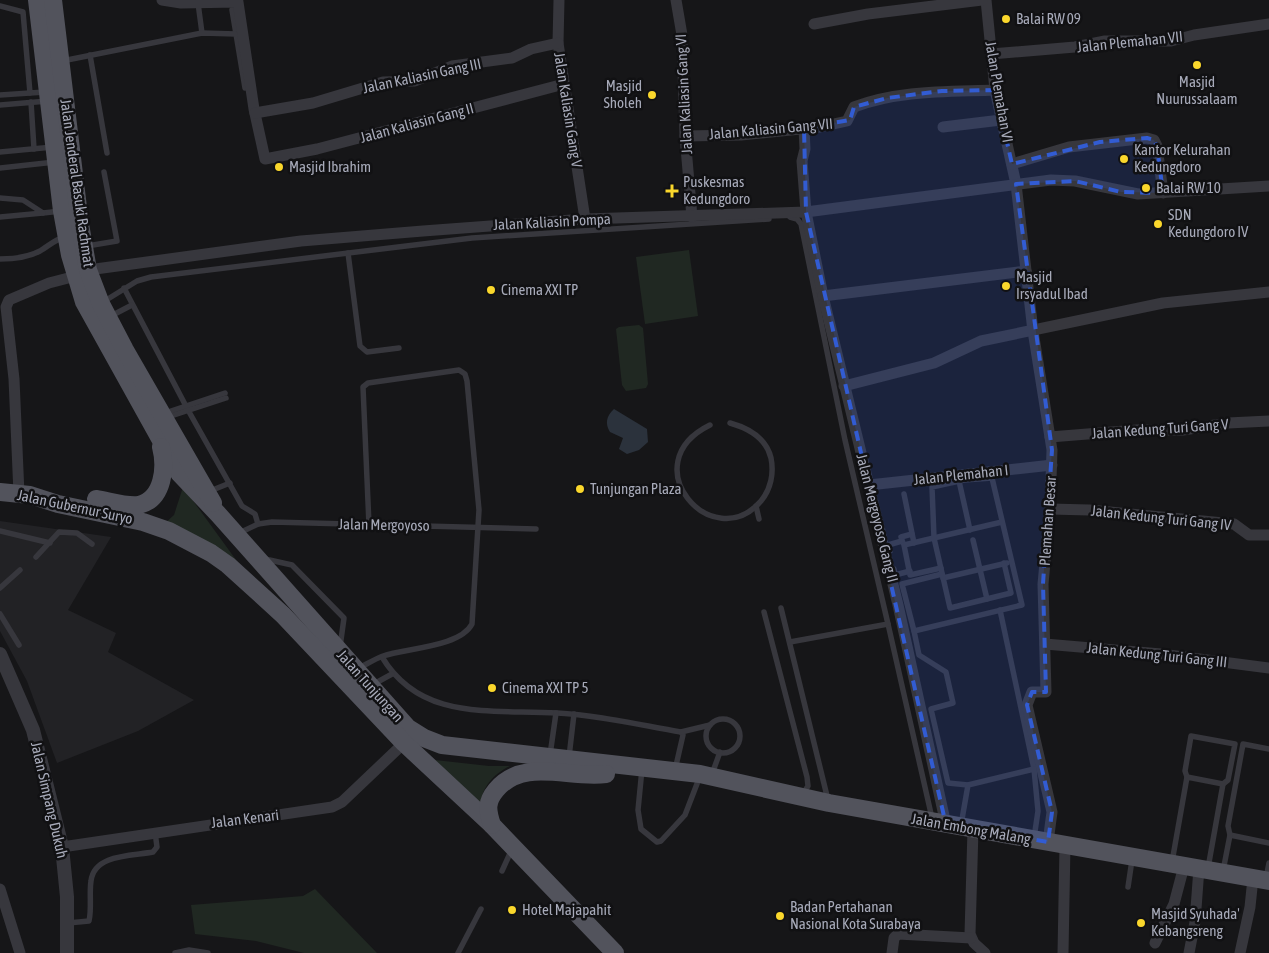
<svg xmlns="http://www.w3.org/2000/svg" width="1269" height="953" font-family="'Asap Condensed',sans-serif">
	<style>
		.built { fill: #222225 }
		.green { fill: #202822 }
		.water { fill: #2b323c }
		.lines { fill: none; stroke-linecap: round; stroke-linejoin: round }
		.service { stroke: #37373d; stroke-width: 5.5 }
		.minor { stroke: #37373d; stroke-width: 11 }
		.tertiary { stroke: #37373d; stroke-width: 14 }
		.primary { stroke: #52535c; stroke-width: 18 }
		.marked { fill: #325cd3; fill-opacity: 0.2; stroke: #325cd3; stroke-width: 4; stroke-dasharray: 10 6; stroke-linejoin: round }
		.poi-dot { fill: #fad72c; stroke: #111113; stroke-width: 2 }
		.labels { text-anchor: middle; stroke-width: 5; stroke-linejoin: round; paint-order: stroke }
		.poi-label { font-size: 15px; fill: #a7aab9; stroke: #111113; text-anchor: start }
		.street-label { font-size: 15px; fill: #a7aab9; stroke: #111113 }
	</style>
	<rect width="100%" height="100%" fill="#161618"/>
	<polygon class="built" points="0,521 111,537 68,610 116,633 108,652 194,700 138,731 57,763 27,681 0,631"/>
	<g class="green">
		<polygon points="689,250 698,316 645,324 636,257"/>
		<polygon points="639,325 643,328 648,384 646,388 626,391 622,385 616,329 619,327"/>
		<polygon points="183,487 239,564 163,525 174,515"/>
		<path d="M426,759L489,766H510C493,774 481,788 480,808Z"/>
		<polygon points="315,889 377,953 304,953 256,941 195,934 191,905 303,896"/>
	</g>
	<path class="water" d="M614,409L647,429L648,442L639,450L627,454L619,449L623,438L610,432C605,424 606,416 614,409Z"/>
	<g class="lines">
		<g class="service">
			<polyline points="198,3 202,33"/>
			<polyline points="0,6 23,12 30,93 45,92"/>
			<polyline points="232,10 236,34"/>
			<polyline points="90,55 107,153"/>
			<polyline points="62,61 202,33 236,34 245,88"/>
			<polyline points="0,95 30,93"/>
			<polyline points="31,102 34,149"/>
			<polyline points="0,105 48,101"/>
			<polyline points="0,152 53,147"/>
			<polyline points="0,168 55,162"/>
			<polyline points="0,198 23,200 43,213 61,211"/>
			<polyline points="0,217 43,213"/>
			<polyline points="87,246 117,241 104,172"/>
			<polyline points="348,253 360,346 367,352 399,348"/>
			<path d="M0,259C12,259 29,257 40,251C50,245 54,240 65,237"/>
			<polyline points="124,288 188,410 242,506 255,514 258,524"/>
			<polyline points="103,302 137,281 151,277 472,238 769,219"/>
			<polyline points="109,317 132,305"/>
			<polyline points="165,413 225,393"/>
			<polyline points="168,417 226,398"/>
			<path d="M710,425C631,464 713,557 761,501C771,489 774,473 771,458C766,437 748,428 730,423"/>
			<polyline points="959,481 970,530"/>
			<polyline points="210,491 230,483"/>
			<polyline points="904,494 914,543"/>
			<polyline points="756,506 759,519"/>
			<polyline points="0,531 50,543"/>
			<polyline points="237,534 258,524 272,522 536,529"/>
			<polyline points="973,540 987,599"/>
			<polyline points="903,543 901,537 912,534"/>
			<polyline points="890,551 888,545 902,541"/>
			<polyline points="36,557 59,532 77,533 92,544"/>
			<polyline points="265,559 292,565 344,618 340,647"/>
			<polyline points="941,568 910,575 904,545 1002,522"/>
			<polyline points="894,569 895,575 910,571"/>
			<polyline points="943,578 1007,563"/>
			<polyline points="0,588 20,570"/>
			<polyline points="781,608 828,800"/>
			<polyline points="1000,610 1034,769"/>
			<polyline points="764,612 807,777 808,786 803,794"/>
			<polyline points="0,614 19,645"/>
			<polyline points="888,624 932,818"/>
			<polyline points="914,631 902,584 942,574"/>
			<polyline points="790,642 888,624 845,440 801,224 797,219 790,217"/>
			<path d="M382,657C421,722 492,709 557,713C598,715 640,725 681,732L683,735L675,770"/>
			<path d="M359,668C367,664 375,659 383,656C407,648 460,647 472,624L479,510L467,381L465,374L459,370L368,383L363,387L369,525"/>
			<polyline points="372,685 392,674"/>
			<circle cx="723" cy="736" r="17"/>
			<polyline points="681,732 710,725"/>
			<polyline points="550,755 556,713"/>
			<polyline points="569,757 574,714"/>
			<polyline points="642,769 638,810 641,829 657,842 661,841 685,815 700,776"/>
			<polyline points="712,774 720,752"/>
			<polyline points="1187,777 1185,771 1191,736 1235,744 1228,780 1223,784"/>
			<polyline points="968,785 948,783 931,709 953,703 946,672 919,655 914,631 1022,605 992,478 964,480 932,487 934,538 950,608 1011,593 1004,563"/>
			<polyline points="961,825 968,785 1034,769 1038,811 1034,838"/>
			<polyline points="1230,835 1269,843"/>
			<polyline points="1172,862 1187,777 1223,784 1208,868"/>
			<polyline points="502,871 512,849"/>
			<polyline points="1223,871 1230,835 1228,826 1243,744 1269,749"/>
			<polyline points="1266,878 1269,863"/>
			<polyline points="1128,887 1132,860"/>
			<path d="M68,923L89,921C92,908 89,894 91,881C94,854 132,856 153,852L157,847L155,832"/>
			<polyline points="175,953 189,950 208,953"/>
			<polyline points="458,953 481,909"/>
		</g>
		<g class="minor">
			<polyline points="162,0 181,3 238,2 254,109 265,159 317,149 564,84"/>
			<polyline points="559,0 558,43 585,219"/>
			<polyline points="676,0 682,35 685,136 692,217"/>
			<polyline points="986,0 995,90 1016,184 1033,331 1052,450 1050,509 1043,584 1046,692 1032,692 1027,705 1052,812 1048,842"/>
			<polyline points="814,24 868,14 982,0"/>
			<polyline points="991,54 1075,47 1105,41 1171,41 1194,35 1269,24"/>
			<polyline points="255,113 313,103 383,82 415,81 452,66 512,58 531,49 558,43"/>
			<polyline points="943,127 1001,120"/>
			<polyline points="804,128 805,149 802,161 806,212 823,296 898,605 946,825"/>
			<path d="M685,136L741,135L820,127L847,121L854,107C899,90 948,92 995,90"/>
			<polyline points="1012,164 1069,147 1147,138 1154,140 1157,146 1163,193"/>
			<polyline points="88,270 301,241 423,231 585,219 806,212 1051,180 1075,181 1138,194 1269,186"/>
			<polyline points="823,296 1026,271"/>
			<polyline points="844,386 934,363 981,341 1163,303 1269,292"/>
			<polyline points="1050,437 1137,430 1183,430 1228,423 1269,421"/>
			<polyline points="869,485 1052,465"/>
			<polyline points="19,494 14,379 6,307 9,300 49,283 76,276"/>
			<polyline points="1050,509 1089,510 1234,524 1249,535 1269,535"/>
			<polyline points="1045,644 1161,654 1269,668"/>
			<polyline points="973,829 970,934 974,943 985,953"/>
			<polyline points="62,847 332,807 342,802 404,743"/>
			<polyline points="0,889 20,953"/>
			<polyline points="1155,943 1174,904 1184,866"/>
			<polyline points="892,953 894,938 898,934 971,938"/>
			<polyline points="1063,953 1065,845"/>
			<polyline points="1189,953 1195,922 1199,868"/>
			<polyline points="1240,953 1250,907 1253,878"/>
		</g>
		<polyline class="tertiary" points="0,654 33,730 62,847 67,897 67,953"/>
		<g class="primary">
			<polyline points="37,0 62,211 70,255 84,302 179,473 218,514 408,728 424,738 442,745 700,774 829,803 1269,881"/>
			<polyline points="53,0 80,224 88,270 101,304 125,350 213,503"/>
			<polyline points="0,492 30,495 58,504 143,522 169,531 211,553 228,565 283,615 404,743 492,825 615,953"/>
			<path d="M96,499C109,501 127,507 139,505C164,499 166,466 161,447"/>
			<path d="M492,825C487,810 486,802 496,790C524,757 568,779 606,774"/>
		</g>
	</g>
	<path class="marked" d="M995,90L1012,164L1100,142L1147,138L1154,140L1157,146L1163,193L1121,192L1075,181L1016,184L1052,450L1043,584L1046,692H1032L1027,705L1052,812L1048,842L946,825L806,212L804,128L850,120L854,107L887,98L942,91Z"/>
	<g class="poi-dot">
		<circle cx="1006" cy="19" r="5"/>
		<circle cx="1197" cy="65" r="5"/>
		<circle cx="652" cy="95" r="5"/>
		<circle cx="1124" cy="159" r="5"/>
		<circle cx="279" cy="167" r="5"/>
		<circle cx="1146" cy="188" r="5"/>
		<path d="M669.5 183.5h5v5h5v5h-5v5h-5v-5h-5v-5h5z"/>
		<circle cx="1158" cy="224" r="5"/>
		<circle cx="1006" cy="286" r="5"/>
		<circle cx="491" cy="290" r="5"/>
		<circle cx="580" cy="489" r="5"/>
		<circle cx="492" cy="688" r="5"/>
		<circle cx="512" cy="910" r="5"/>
		<circle cx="780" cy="916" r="5"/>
		<circle cx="1141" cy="923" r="5"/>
	</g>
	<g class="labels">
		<g class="poi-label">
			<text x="1016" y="24">Balai RW 09</text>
			<text x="1197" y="87" text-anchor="middle">Masjid<tspan x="1197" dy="17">Nuurussalaam</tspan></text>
			<text x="642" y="91" text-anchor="end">Masjid<tspan x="642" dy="17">Sholeh</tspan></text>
			<text x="1134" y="155">Kantor Kelurahan<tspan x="1134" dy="17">Kedungdoro</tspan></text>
			<text x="289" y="172">Masjid Ibrahim</text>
			<text x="683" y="187">Puskesmas<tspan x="683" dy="17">Kedungdoro</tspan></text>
			<text x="1156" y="193">Balai RW 10</text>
			<text x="1168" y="220">SDN<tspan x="1168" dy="17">Kedungdoro IV</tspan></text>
			<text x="1016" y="282">Masjid<tspan x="1016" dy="17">Irsyadul Ibad</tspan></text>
			<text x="501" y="295">Cinema XXI TP</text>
			<text x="590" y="494">Tunjungan Plaza</text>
			<text x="502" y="693">Cinema XXI TP 5</text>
			<text x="790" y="912">Badan Pertahanan<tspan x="790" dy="17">Nasional Kota Surabaya</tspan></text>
			<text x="522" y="915">Hotel Majapahit</text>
			<text x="1151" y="919">Masjid Syuhada'<tspan x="1151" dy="17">Kebangsreng</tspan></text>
		</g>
		<g class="street-label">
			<text transform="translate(1130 42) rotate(-6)" y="5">Jalan Plemahan VII</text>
			<text transform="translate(422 76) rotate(-12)" y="5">Jalan Kaliasin Gang III</text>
			<text transform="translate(999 92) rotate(80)" y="5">Jalan Plemahan VI</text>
			<text transform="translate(684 94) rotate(-93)" y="5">Jalan Kaliasin Gang VI</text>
			<text transform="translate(568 110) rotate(81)" y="5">Jalan Kaliasin Gang V</text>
			<text transform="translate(417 123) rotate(-15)" y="5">Jalan Kaliasin Gang II</text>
			<text transform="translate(771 129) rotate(-5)" y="5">Jalan Kaliasin Gang VII</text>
			<text transform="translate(77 183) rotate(82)" y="5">Jalan Jenderal Basuki Rachmat</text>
			<text transform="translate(552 222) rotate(-3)" y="5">Jalan Kaliasin Pompa</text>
			<text transform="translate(1160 429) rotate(-4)" y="5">Jalan Kedung Turi Gang V</text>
			<text transform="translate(961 475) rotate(-6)" y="5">Jalan Plemahan I</text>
			<text transform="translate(75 507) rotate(12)" y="5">Jalan Gubernur Suryo</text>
			<text transform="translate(877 518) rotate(76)" y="5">Jalan Mergoyoso Gang II</text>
			<text transform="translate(1161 518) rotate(6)" y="5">Jalan Kedung Turi Gang IV</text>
			<text transform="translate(1048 521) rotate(-86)" y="5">Plemahan Besar</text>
			<text transform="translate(384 525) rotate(1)" y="5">Jalan Mergoyoso</text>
			<text transform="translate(1157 655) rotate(6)" y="5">Jalan Kedung Turi Gang III</text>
			<text transform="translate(370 686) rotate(48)" y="5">Jalan Tunjungan</text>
			<text transform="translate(49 800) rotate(77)" y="5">Jalan Simpang Dukuh</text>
			<text transform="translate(245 819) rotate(-7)" y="5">Jalan Kenari</text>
			<text transform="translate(971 829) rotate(10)" y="5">Jalan Embong Malang</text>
		</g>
	</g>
</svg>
